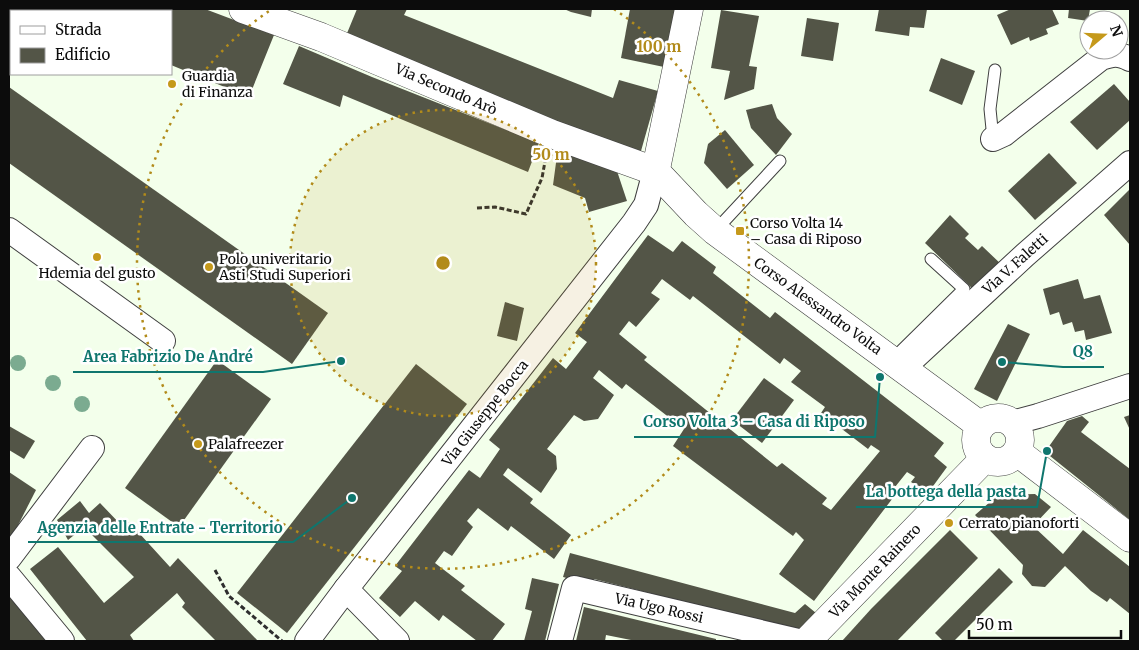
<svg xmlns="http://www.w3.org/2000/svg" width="1139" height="650" font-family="Merriweather,serif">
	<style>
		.building { fill: #535547; fill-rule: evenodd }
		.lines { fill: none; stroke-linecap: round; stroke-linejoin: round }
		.service-casing { stroke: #3f3f3f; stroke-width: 13 }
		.minor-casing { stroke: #3f3f3f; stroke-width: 26 }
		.tertiary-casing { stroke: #3f3f3f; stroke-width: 29 }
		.path { stroke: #2e2e2e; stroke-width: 3; stroke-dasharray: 5 2.5; stroke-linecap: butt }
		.service { stroke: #fff; stroke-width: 11 }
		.minor { stroke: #fff; stroke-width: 24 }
		.tertiary { stroke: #fff; stroke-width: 28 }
		.tree { fill: #7bab90 }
		.ring { fill: none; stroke: #b28b1a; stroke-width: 2.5; stroke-dasharray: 2.5 5 }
		.poi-dot { fill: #c5991b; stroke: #fff; stroke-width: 2 }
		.labels { text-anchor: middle; stroke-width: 5; stroke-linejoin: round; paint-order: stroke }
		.poi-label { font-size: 14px; fill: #0c0c0c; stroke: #fff; text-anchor: start }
		.street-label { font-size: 14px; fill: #0c0c0c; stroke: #fff }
		.centre { fill: #b28b1a; stroke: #fff; stroke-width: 2.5 }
		.ring-label { font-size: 15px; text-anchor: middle; font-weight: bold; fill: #b28b1a; stroke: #fff; stroke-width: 5; stroke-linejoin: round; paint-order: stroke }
		.leader { fill: none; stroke: #0f766e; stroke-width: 2 }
		.callout-dot { fill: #0f766e; stroke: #fff; stroke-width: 2 }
		.callout-label { font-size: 15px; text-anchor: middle; font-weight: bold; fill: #0f766e; stroke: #fff; stroke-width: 5; stroke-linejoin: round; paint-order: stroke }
	</style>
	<rect width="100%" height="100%" fill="#f3ffeb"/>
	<g class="building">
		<polygon points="68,9 205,9 274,35 249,97 171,65 171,11 67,11"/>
		<polygon points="357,9 407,9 404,15 613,98 619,80 658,91 641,151 631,157 343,43"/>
		<polygon points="564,9 592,9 591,17 571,12"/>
		<polygon points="630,9 675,9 664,67 621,58"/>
		<polygon points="879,9 927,9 924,28 910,27 909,36 875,31"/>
		<polygon points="1011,9 1052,9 1059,24 1046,29 1048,34 1030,41 1029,37 1011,45 997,15"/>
		<polygon points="1069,9 1090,9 1088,21 1068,18"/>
		<polygon points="721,10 759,16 749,66 757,67 754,89 724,100 730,71 711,68"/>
		<polygon points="807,18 839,23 833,61 801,56"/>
		<polygon points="299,46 372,77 539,143 528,172 343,95 340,107 283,84"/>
		<polygon points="941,58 975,71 962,105 929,91"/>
		<polygon points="1114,84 1130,102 1130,120 1097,150 1070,122"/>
		<polygon points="9,87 328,313 292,364 9,163"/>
		<polygon points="772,104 777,118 792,134 776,155 751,128 746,110"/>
		<polygon points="725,130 754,165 727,189 704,163 708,144"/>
		<polygon points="558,148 617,171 627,201 589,212 585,198 553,185"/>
		<polygon points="1049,153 1077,183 1035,220 1008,191"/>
		<polygon points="1130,189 1130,245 1104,215"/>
		<polygon points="950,215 969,234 965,238 978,250 982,246 1003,266 976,292 925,243"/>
		<path d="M648,235L673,252L682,241L716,267L713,273L770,318L775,312L944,443L934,456L947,467L928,493L911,482L915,477L907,472L895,487L899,490L814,601L779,574L804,540L796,532L793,536L673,446L684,429L626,384L622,389L599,370L593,378L614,395L598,419L584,421L574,415L547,449L556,456L557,469L541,493L508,468L503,475L533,499L530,503L571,535L554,559L511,526L508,531L478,508L467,521L473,527L452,556L444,551L435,563L465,586L461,590L505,624L492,641H477L443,615L439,621L415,601L400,617L379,598L402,571L395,566L469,470L480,478L500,449L489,440L553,358L566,369L587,342L575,333ZM662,279L690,300L693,296L780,364L784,358L801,371L791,382L825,407L821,413L868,449L871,445L880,451L831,510L822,504L827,498L782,463L777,467L644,360L647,357L619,334L629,321L636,327L660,299L651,293Z"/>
		<polygon points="1078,279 1084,299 1100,295 1112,333 1086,340 1084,330 1075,332 1072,322 1063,325 1059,312 1050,315 1043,289"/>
		<polygon points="505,302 524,308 517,341 497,336"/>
		<polygon points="1008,324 1030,334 997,401 974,389"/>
		<polygon points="217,360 271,399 179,527 125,488"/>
		<polygon points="416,364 467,404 287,633 237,593"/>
		<polygon points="764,378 794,400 762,443 732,420"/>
		<polygon points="1130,415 1130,430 1124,417"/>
		<polygon points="1082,416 1089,422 1081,432 1130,469 1130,520 1045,452 1067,421"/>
		<polygon points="9,426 35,441 24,459 9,450"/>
		<polygon points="9,472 36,490 11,539 9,541"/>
		<polygon points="1035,494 1051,507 1033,526 1063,554 1083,530 1130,567 1130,614 1110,598 1107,602 1091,591 1065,566 1045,587 1032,586 1022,574 1023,565 975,515 998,495"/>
		<polygon points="80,501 89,513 100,503 123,527 129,522 170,567 178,558 258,641 216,641 182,607 185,603 177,593 130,635 134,641 87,641 30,569 58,547 104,603 134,577 84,527 68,540 57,520"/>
		<polygon points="950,530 978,558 897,641 842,641 871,609"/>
		<polygon points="570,553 795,613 805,604 816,613 800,631 594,579 592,585 563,577"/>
		<polygon points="999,568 1013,582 954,641 943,641 935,633"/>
		<polygon points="532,578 559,584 545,641 524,641 532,611 525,609"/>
		<polygon points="9,594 48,641 9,641"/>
		<polygon points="584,607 716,639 716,641 636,641 606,635 605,641 576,641"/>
	</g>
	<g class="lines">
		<g class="service-casing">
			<g id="service">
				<polyline points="993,139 990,109 995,70"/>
				<polyline points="715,231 780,161"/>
				<polyline points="892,360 964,289 931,259"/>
			</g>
		</g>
		<g class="minor-casing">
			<g id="minor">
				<path d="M993,139L1004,134L1101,58C1113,54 1118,53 1130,59"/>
				<polyline points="9,230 163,341"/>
				<polyline points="903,368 1025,255 1130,163"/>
				<polyline points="1012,423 1038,416 1130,386"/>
				<polyline points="9,558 92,448"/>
				<polyline points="9,577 62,641"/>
				<polyline points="346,589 397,641"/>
				<polyline points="307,641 346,589 634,223 646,205 653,179"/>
				<polyline points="560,641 574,588 798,641"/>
			</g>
		</g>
		<g class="tertiary-casing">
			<g id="tertiary">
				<polyline points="243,9 321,37 552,134 649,169"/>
				<polyline points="657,164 689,9"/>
				<polyline points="661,177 696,214 715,231 981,426"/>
				<circle cx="998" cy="440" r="22"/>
				<polyline points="1017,452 1130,538"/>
				<polyline points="807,641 985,458"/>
			</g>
		</g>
		<g class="path">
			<polyline points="477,208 495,207 526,214 542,178 546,156"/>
			<polyline points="215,570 229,596 282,641"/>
		</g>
		<use href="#service" class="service"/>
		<use href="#minor" class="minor"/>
		<use href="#tertiary" class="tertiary"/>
	</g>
	<g class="tree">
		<circle cx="18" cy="363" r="8"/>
		<circle cx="53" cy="383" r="8"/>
		<circle cx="82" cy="404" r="8"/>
	</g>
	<circle cx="443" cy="263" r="153" fill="#b28b1a" fill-opacity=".12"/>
	<g class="ring">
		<circle cx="443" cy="263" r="153"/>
		<path d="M614 9A306 306 0 1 1 272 9"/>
	</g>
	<g class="poi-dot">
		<circle cx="172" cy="84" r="5"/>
		<rect x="735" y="226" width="10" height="10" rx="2.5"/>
		<circle cx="97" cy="257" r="5"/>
		<circle cx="209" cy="267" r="5"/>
		<circle cx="198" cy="444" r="5"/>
		<circle cx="949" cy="523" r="5"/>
	</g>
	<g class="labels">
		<g class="poi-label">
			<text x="182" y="81">Guardia<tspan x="182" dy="16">di Finanza</tspan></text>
			<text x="750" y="228">Corso Volta 14<tspan x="750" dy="16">– Casa di Riposo</tspan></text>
			<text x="219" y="264">Polo univeritario<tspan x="219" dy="16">Asti Studi Superiori</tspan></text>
			<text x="97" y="278" text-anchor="middle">Hdemia del gusto</text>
			<text x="208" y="449">Palafreezer</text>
			<text x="959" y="528">Cerrato pianoforti</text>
		</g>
		<g class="street-label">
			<text transform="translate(446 89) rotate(23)" y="5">Via Secondo Arò</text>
			<text transform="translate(1015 264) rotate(-42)" y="5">Via V. Faletti</text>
			<text transform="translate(818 306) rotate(36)" y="5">Corso Alessandro Volta</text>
			<text transform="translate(485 413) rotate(-52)" y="5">Via Giuseppe Bocca</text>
			<text transform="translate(875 571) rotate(-46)" y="5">Via Monte Rainero</text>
			<text transform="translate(659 608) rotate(13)" y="5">Via Ugo Rossi</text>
		</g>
	</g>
	<circle cx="443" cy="263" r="8" class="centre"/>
	<g class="ring-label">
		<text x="659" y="52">100 m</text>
		<text x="551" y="160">50 m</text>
	</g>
	<path class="leader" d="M1002 362L1063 367H1104M341 361L263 372H73M880 377L875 437H634M1047 451L1037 507H856M352 498L293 542H28"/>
	<g class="callout-dot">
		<circle cx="1002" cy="362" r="5"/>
		<circle cx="341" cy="361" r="5"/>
		<circle cx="880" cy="377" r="5"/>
		<circle cx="1047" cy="451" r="5"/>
		<circle cx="352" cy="498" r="5"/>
	</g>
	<g class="callout-label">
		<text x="1083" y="357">Q8</text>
		<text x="168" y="362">Area Fabrizio De André</text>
		<text x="754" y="427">Corso Volta 3 – Casa di Riposo</text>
		<text x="946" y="497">La bottega della pasta</text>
		<text x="160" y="533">Agenzia delle Entrate - Territorio</text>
	</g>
	<rect width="1139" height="650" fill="none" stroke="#0c0c0c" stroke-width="20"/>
	<rect x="10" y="10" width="162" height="65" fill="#ffffff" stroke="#9e9e9e"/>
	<rect x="20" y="26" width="25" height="8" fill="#ffffff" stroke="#9e9e9e"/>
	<text x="55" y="35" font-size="15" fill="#0c0c0c">Strada</text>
	<rect x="20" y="48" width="25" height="15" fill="#535547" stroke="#9e9e9e"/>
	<text x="55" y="60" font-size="15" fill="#0c0c0c">Edificio</text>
	<g transform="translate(1104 35) rotate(71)"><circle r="24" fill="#ffffff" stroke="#9e9e9e"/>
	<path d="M0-4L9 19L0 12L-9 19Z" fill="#c5991b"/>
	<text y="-8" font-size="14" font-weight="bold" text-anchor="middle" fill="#0c0c0c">N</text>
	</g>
	<path d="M969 630v8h152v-8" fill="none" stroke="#0c0c0c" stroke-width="2.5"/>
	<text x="976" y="630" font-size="15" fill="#0c0c0c" stroke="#ffffff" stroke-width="4" paint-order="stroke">50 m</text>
</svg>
